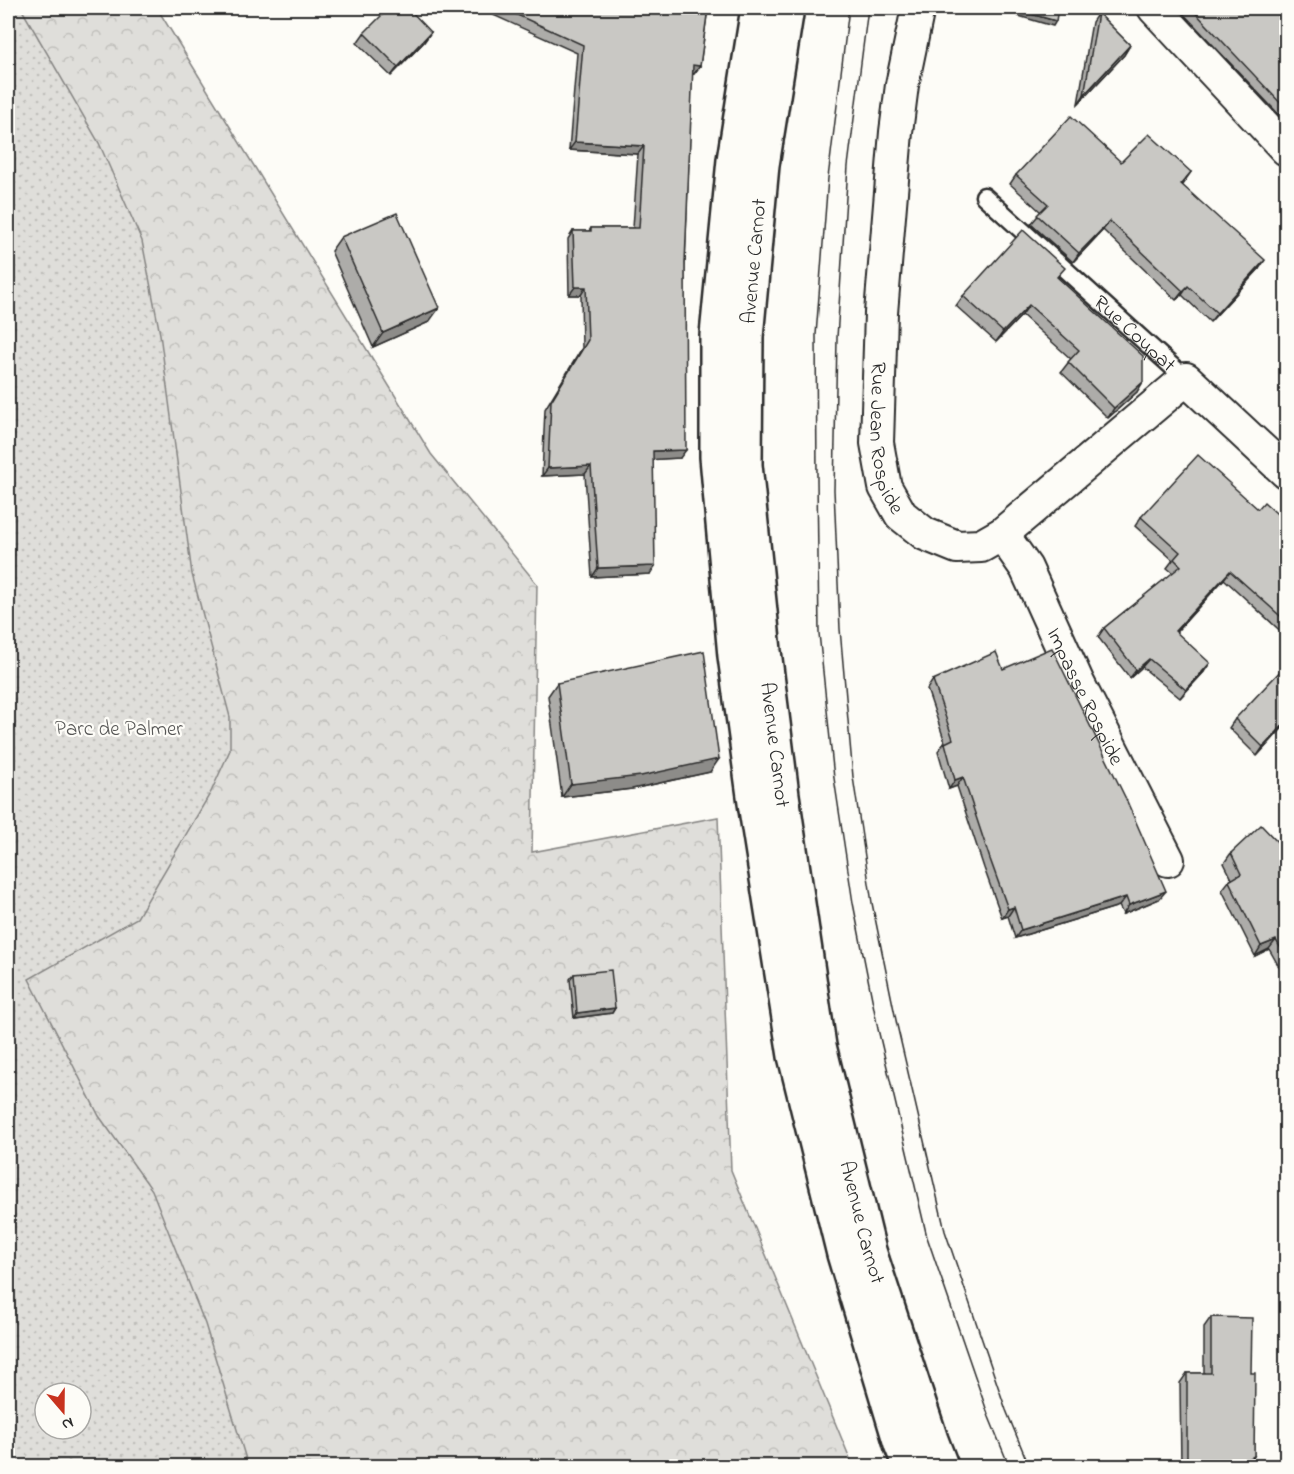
<svg xmlns="http://www.w3.org/2000/svg" width="1294" height="1474" font-family="'Indie Flower',sans-serif">
	<style>
		.forest { fill: url(#forest-crowns); stroke: #858482; stroke-width: 1.5; fill-rule: evenodd }
		.park { fill: url(#park-dots); stroke: #858482; stroke-width: 1.5; fill-rule: evenodd }
		.lines { fill: none; stroke-linecap: round; stroke-linejoin: round }
		.lane-casing { stroke: #2b2b2b; stroke-width: 21 }
		.street-casing { stroke: #2b2b2b; stroke-width: 36 }
		.primary-casing { stroke: #2b2b2b; stroke-width: 38 }
		.lane { stroke: #fdfcf7; stroke-width: 16 }
		.street { stroke: #fdfcf7; stroke-width: 32 }
		.primary { stroke: #fdfcf7; stroke-width: 33 }
		.tram { stroke: #2b2b2b; stroke-width: 1.5 }
		.wall { fill: #adaca9; stroke: #2b2b2b; stroke-width: 1.5 }
		.shaded-wall { fill: #8d8c89; stroke: #2b2b2b; stroke-width: 1.5 }
		.building { fill: #c9c8c4; stroke: #2b2b2b; stroke-width: 1.5 }
		.labels { text-anchor: middle; stroke-width: 4.5; stroke-linejoin: round; paint-order: stroke }
		.street-label { font-size: 21px; fill: #2b2b2b; stroke: #fdfcf7 }
		.park-label { font-size: 21px; fill: #585857; stroke: #fdfcf7 }
	</style>
	<defs>
		<pattern id="forest-crowns" width="20" height="18" patternUnits="userSpaceOnUse" patternTransform="scale(1.5)"><rect width="20" height="18" fill="#dfdeda"/><path d="M2 6a3 3 0 1 1 6 0M12 15a3 3 0 1 1 6 0" fill="none" stroke="#c0bfbb"/></pattern>
		<pattern id="park-dots" width="8" height="8" patternUnits="userSpaceOnUse" patternTransform="scale(1.5)"><rect width="8" height="8" fill="#dfdeda"/><path d="M2 2h.1M6 6h.1" fill="none" stroke="#c0bfbb" stroke-width="1.8" stroke-linecap="round"/></pattern>
	</defs>
	<rect width="100%" height="100%" fill="#fdfcf7"/>
	<filter id="ink" filterUnits="userSpaceOnUse"><feTurbulence type="fractalNoise" baseFrequency=".0167" numOctaves="2"/><feDisplacementMap in="SourceGraphic" scale="12" xChannelSelector="R" yChannelSelector="G"/><feConvolveMatrix kernelMatrix="1 2 1 2 8 2 1 2 1" color-interpolation-filters="sRGB"/></filter>
	<g filter="url(#ink)">
		<path class="forest" d="M8,8H157L431,454L537,584L532,852L718,817L731,1170L853,1466H8ZM45,1393H81V1429H45Z"/>
		<path class="park" d="M8,8H21L99,143L142,241L160,334L192,574L230,717V750L211,792L137,918L29,979L99,1116L152,1190L205,1324L248,1466H8ZM45,1393H81V1429H45Z"/>
		<g class="lines">
			<g class="lane-casing">
				<g id="lane">
					<path id="s1" d="M984,196L1186,379"/>
				</g>
			</g>
			<g class="street-casing">
				<g id="street">
					<path id="s2" d="M918,8L902,85L896,132L881,313L877,443L885,487L901,515L925,534L957,547L981,546L1002,534L1186,379L1286,472"/>
					<polyline points="1154,8 1286,149"/>
					<path id="s3" d="M1002,534L1026,568L1078,683L1168,860"/>
				</g>
			</g>
			<g class="primary-casing">
				<g id="primary">
					<polyline points="758,8 734,160 717,335 717,457 735,656 755,803 795,1056 844,1254 901,1444 910,1466"/>
					<path id="s4" d="M787,8L762,165L746,337L745,465L764,651L782,795L819,1046L869,1251L931,1440L941,1466"/>
				</g>
			</g>
			<use href="#lane" class="lane"/>
			<use href="#street" class="street"/>
			<use href="#primary" class="primary"/>
			<g class="tram">
				<polyline points="849,8 828,178 816,335 817,478 819,633 834,778 853,903 878,1029 927,1237 989,1417 1009,1466"/>
				<polyline points="868,8 848,166 837,338 834,490 840,629 853,777 872,903 897,1025 945,1231 1006,1410 1029,1466"/>
			</g>
		</g>
		<g class="wall">
			<polygon points="478,8 640,8 667,11 668,8 708,8 700,66 694,74 692,74 685,263 680,458 653,459 650,574 592,577 585,474 542,476 545,409 582,348 581,295 569,295 568,239 573,231 589,231 591,228 633,228 638,154 569,150 577,53"/>
			<polygon points="1178,8 1287,8 1287,123"/>
			<polygon points="1098,13 1130,45 1124,55 1078,104 1092,22"/>
			<polygon points="431,32 424,42 391,76 357,43 364,33"/>
			<polygon points="1121,162 1191,172 1182,185 1259,269 1210,322 1182,295 1176,300 1103,230 1073,262 1031,224 1041,212 1010,184 1016,175"/>
			<polygon points="341,237 429,322 373,347 331,251"/>
			<polygon points="1058,278 1137,392 1108,418 1061,372 1071,359 1022,315 996,342 956,306 963,296"/>
			<polygon points="1258,509 1287,523 1287,637 1224,579 1176,632 1204,672 1180,698 1142,667 1130,678 1098,637 1104,628 1173,573 1167,568 1173,560 1135,526 1141,517"/>
			<polygon points="1003,669 1159,899 1123,914 1119,906 1015,938 1008,916 1002,918 984,868 957,786 949,789 938,751 945,742 927,689 933,680"/>
			<polygon points="557,683 710,772 632,789 562,797 548,696"/>
			<polygon points="1235,719 1287,723 1257,756 1229,728"/>
			<polygon points="1287,851 1287,981 1269,949 1255,956 1222,890 1229,881 1232,879 1224,863 1231,853"/>
			<polygon points="574,974 615,1008 612,1013 574,1018 570,979"/>
			<polygon points="1211,1317 1251,1373 1254,1456 1248,1465 1246,1467 1181,1467 1180,1383 1187,1373 1204,1373 1204,1327"/>
		</g>
		<g class="shaded-wall">
			<polygon points="991,8 1010,8 1056,21 1053,26"/>
			<polygon points="431,32 424,42 391,76 398,67"/>
			<polygon points="1130,45 1124,55 1078,104 1084,95"/>
			<polygon points="693,65 700,66 694,74 687,73"/>
			<polygon points="575,142 644,146 638,154 569,150"/>
			<polygon points="1110,221 1103,230 1073,262 1079,253"/>
			<polygon points="1265,260 1259,269 1210,322 1217,313"/>
			<polygon points="1188,286 1182,295 1176,300 1183,291"/>
			<polygon points="575,287 586,287 581,295 569,295"/>
			<polygon points="1029,305 1022,315 996,342 1003,332"/>
			<polygon points="439,308 429,322 373,347 383,333"/>
			<polygon points="1143,382 1137,392 1108,418 1114,408"/>
			<polygon points="686,450 680,458 647,460 653,451"/>
			<polygon points="591,466 585,474 542,476 548,468"/>
			<polygon points="655,566 650,574 592,577 598,568"/>
			<polygon points="1230,571 1224,579 1169,640 1175,631"/>
			<polygon points="1149,659 1142,667 1130,678 1136,670"/>
			<polygon points="1210,663 1204,672 1180,698 1186,690"/>
			<polygon points="1287,721 1287,723 1257,756 1263,747"/>
			<polygon points="719,759 710,772 632,789 562,797 571,784"/>
			<polygon points="963,777 957,786 949,789 955,780"/>
			<polygon points="1166,891 1159,899 1123,914 1129,905"/>
			<polygon points="1126,897 1119,906 1015,938 1021,930"/>
			<polygon points="1014,907 1008,916 1002,918 1008,909"/>
			<polygon points="1276,940 1269,949 1255,956 1261,946"/>
			<polygon points="615,1008 612,1013 574,1018 577,1013"/>
			<polygon points="1254,1456 1248,1465 1246,1467 1185,1467 1187,1463"/>
		</g>
		<g class="building">
			<polygon points="389,8 408,8 431,32 398,67 364,33"/>
			<polygon points="502,8 640,8 671,12 672,8 708,8 700,66 693,65 685,263 686,450 653,451 655,566 598,568 591,466 548,468 551,401 588,340 586,287 575,287 573,231 591,231 591,228 639,228 644,146 575,142 583,45"/>
			<polygon points="1010,8 1058,8 1056,21"/>
			<polygon points="1191,8 1287,8 1287,110"/>
			<polygon points="1098,13 1130,45 1084,95"/>
			<polygon points="1071,116 1121,162 1149,134 1191,172 1181,184 1265,260 1217,313 1188,286 1183,291 1110,221 1079,253 1037,215 1048,204 1016,175"/>
			<polygon points="397,213 439,308 383,333 341,237"/>
			<polygon points="1023,230 1065,268 1057,277 1143,356 1143,382 1114,408 1068,362 1079,350 1029,305 1003,332 963,296"/>
			<polygon points="1198,455 1258,509 1264,502 1287,523 1287,622 1230,571 1175,631 1210,663 1186,690 1149,659 1136,670 1104,628 1181,566 1174,559 1180,552 1141,517"/>
			<polygon points="1052,648 1126,799 1166,891 1129,905 1126,897 1021,930 1014,907 1008,909 990,859 963,777 955,780 945,743 953,739 933,680 996,652 1003,669"/>
			<polygon points="704,651 719,759 641,776 571,784 557,683"/>
			<polygon points="1287,664 1287,721 1263,747 1235,719"/>
			<polygon points="1261,825 1286,851 1287,851 1287,959 1276,940 1261,946 1229,881 1241,874 1231,853"/>
			<polygon points="611,970 615,1008 577,1013 574,974"/>
			<polygon points="1211,1317 1252,1318 1251,1373 1255,1373 1254,1456 1240,1464 1187,1463 1187,1373 1211,1373"/>
		</g>
	</g>
	<g class="labels">
		<g class="street-label">
			<text transform="translate(753 261) rotate(-85)" y="7">Avenue Carnot</text>
			<text dy="7" stroke="none"><textPath href="#s1" startOffset="204">Rue Coupat</textPath></text>
			<text dy="7" stroke="none"><textPath href="#s2" startOffset="434">Rue Jean Rospide</textPath></text>
			<text dy="7" stroke="none"><textPath href="#s3" startOffset="183">Impasse Rospide</textPath></text>
			<text dy="7" stroke="none"><textPath href="#s4" startOffset="741">Avenue Carnot</textPath></text>
			<text dy="7" stroke="none"><textPath href="#s4" startOffset="1227">Avenue Carnot</textPath></text>
		</g>
		<g class="park-label">
			<text x="119" y="735">Parc de Palmer</text>
		</g>
	</g>
	<rect width="1294" height="1474" fill="none" stroke="#fdfcf7" stroke-width="30"/>
	<rect x="15" y="15" width="1264" height="1444" fill="none" stroke="#2b2b2b" stroke-width="2" filter="url(#ink)"/>
	<g transform="translate(63 1411) rotate(160)"><circle r="28" fill="#fdfcf7" stroke="#a9a8a5" stroke-width="1.5"/>
	<path d="M0-4.5L10 22L0 15L-10 22Z" fill="#c8321e"/>
	<text y="-9" font-size="16" font-weight="bold" text-anchor="middle" fill="#2b2b2b">N</text>
	</g>
</svg>
